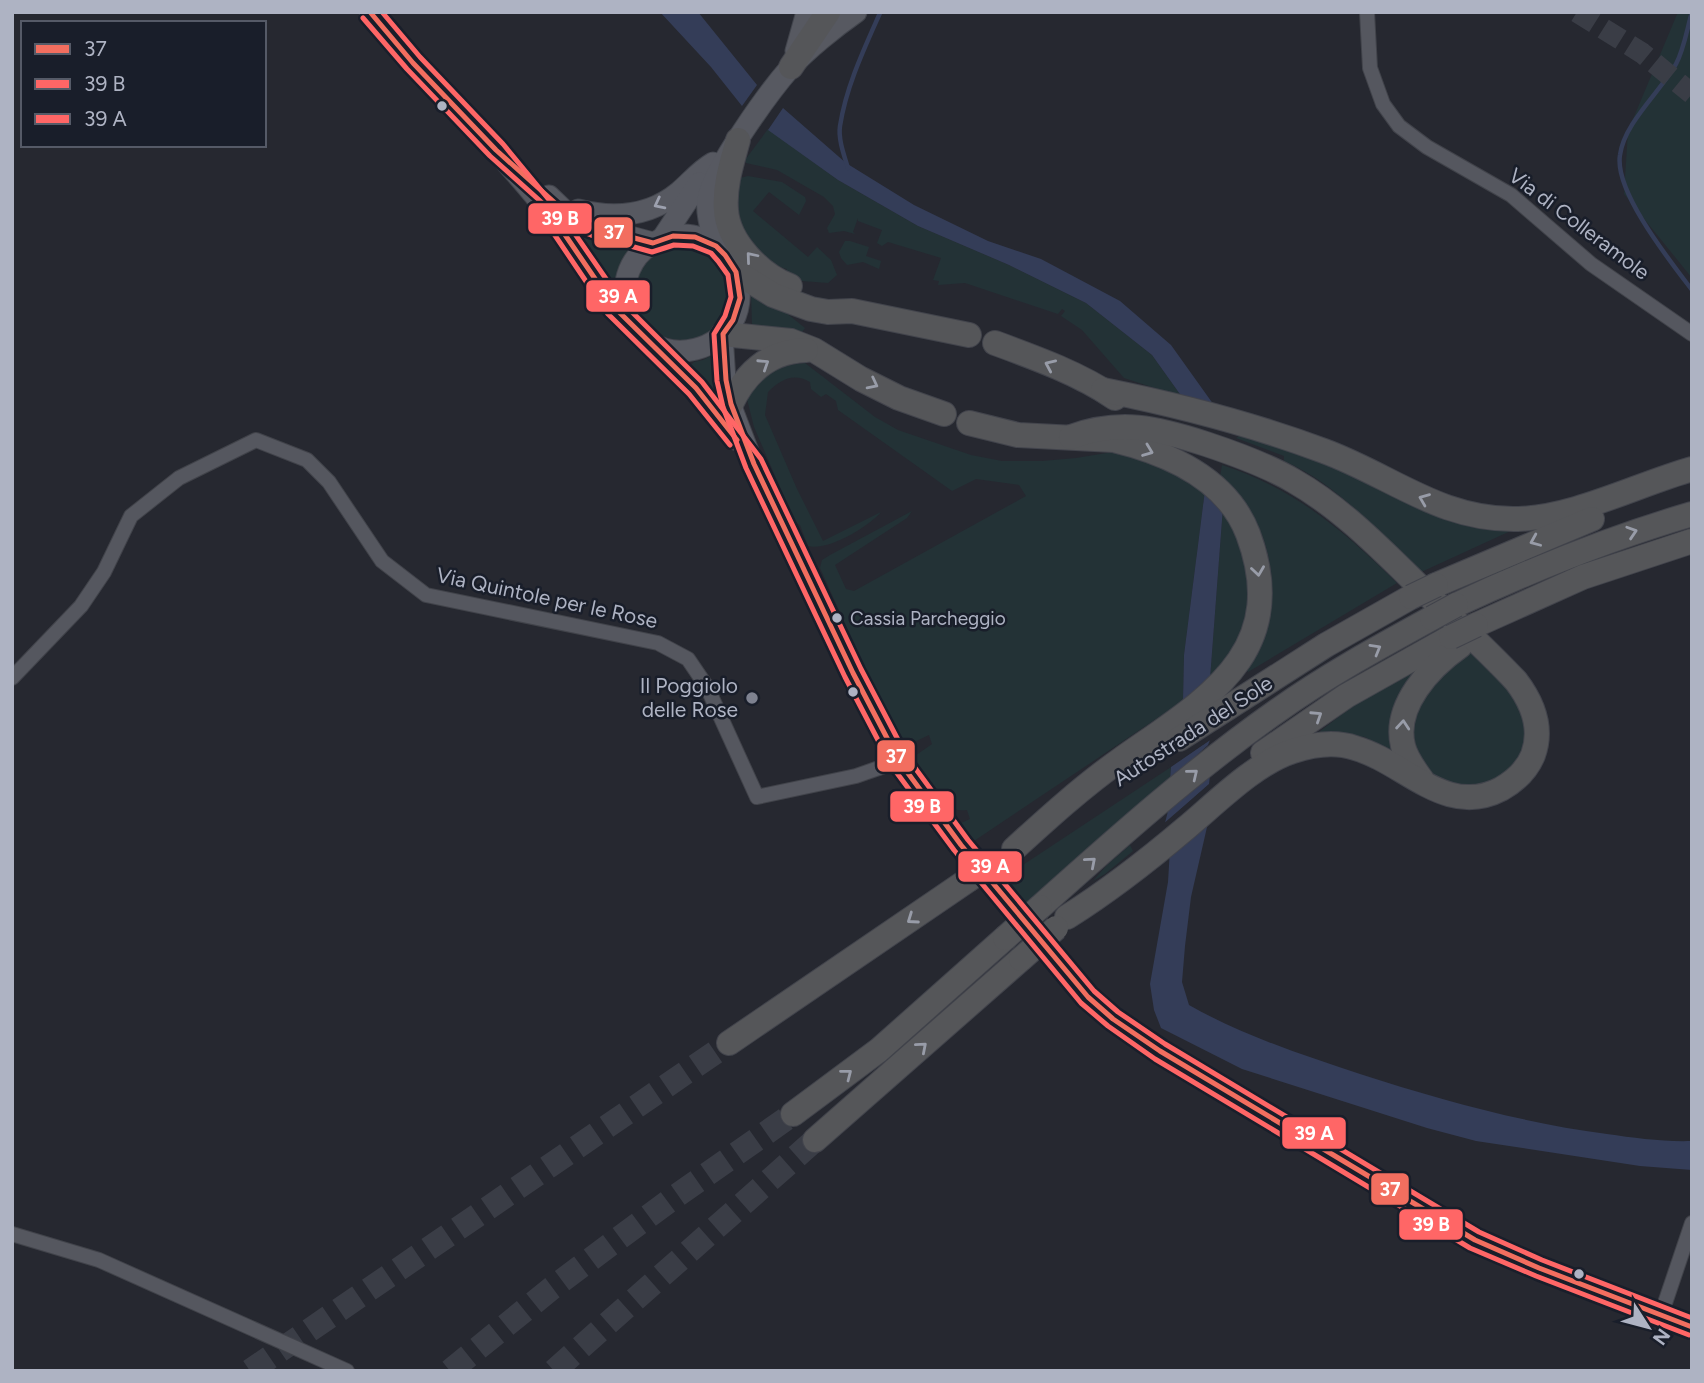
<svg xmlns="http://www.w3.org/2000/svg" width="1704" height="1383" font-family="Figtree,sans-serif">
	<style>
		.green { fill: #233236 }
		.water { fill: #343d58 }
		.pier { fill: #262830 }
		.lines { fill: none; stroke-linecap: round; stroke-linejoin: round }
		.stream { stroke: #343d58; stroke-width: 4.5 }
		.primary-tunnel { stroke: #3a3d46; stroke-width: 21; stroke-dasharray: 21 10; stroke-linecap: butt }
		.motorway-tunnel { stroke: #3a3d46; stroke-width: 24; stroke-dasharray: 24 12; stroke-linecap: butt }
		.minor-casing { stroke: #41434a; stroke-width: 16 }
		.secondary-casing { stroke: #41434a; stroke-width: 21 }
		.primary-casing { stroke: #42454d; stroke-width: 23 }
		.motorway-casing { stroke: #42444c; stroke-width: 26 }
		.minor { stroke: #55575f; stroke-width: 14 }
		.secondary { stroke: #585b64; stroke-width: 19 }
		.primary { stroke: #575961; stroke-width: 21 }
		.motorway { stroke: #555659; stroke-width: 24 }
		.motorway-bridge-casing { stroke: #42444c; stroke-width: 26; stroke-linecap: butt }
		.motorway-bridge { stroke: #555659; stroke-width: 24 }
		.bus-1-casing { stroke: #191e2a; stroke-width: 10 }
		.bus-2-casing { stroke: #191e2a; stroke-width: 10 }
		.bus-3-casing { stroke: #191e2a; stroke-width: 10 }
		.bus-1 { stroke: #f26e5f; stroke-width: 5 }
		.bus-2 { stroke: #f66; stroke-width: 5 }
		.bus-3 { stroke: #f66; stroke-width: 5 }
		.oneway { stroke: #9da1af }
		.oneway2 { stroke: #989ca8 }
		.bus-dot { fill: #aeb3c3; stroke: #191e2a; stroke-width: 2.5 }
		.poi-dot { fill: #7e8290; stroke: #191e2a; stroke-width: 2.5 }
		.labels { text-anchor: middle; stroke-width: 5; stroke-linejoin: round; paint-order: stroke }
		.bus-label { font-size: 19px; fill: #aeb3c3; stroke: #191e2a; text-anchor: start }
		.street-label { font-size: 21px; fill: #aeb3c3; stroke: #191e2a }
		.poi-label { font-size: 21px; fill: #aeb3c3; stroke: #191e2a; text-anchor: end }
		.line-badge { stroke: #191e2a; stroke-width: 2.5 }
		.badge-label { font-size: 19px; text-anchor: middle; font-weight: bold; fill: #fff }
	</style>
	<rect width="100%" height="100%" fill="#262830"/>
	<g class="green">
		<polygon points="1678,12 1692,12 1692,278 1624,194 1628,131"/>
		<polygon points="768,129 838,180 918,226 1009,265 1086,303 1152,355 1182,397 1124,378 1082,330 1061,316 1065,311 1062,309 1058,314 965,283 938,285 939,281 933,280 941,258 888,242 882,246 877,243 882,230 858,221 858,218 853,232 855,234 844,231 829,233 827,228 835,214 833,206 824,197 777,170 746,163 745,160"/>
		<path d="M748,176L782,182L805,197L806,201L799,215L769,192L753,211L808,257L817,247L831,260L837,275L828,283L802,281L784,273L787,269C766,264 747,244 739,224C734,212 737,192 736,179Z"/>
		<polygon points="555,209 632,248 622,259 614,283 610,283"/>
		<polygon points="845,241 850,241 869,247 866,256 881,261 879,269 863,262 847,265 841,258 839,252"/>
		<circle cx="682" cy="293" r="47"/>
		<polygon points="751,293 775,304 805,328 802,332 754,326 752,324"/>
		<polygon points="718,352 741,437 689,367 694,362 703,360"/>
		<path d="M805,363L875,417L898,430L971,455L1002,461H1042L1076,458L1119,451L1174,469L1205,490L1184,655L1183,701L974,841L961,823L970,819L967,810C935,813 927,782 912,758L932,744L929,735L906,746L873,686L820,568L822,560L830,555L912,511L907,518L835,565L846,589L854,591L1026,496L1019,485L976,479L952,491L838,410L836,401L826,394L821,397L811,389L810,382C793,372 780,380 768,392L765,415L797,489L823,541L881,512C868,527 829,551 808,546L800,525L795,522L754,427L747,399C760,376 778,365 805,363Z"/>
		<path d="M1239,436L1283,448L1517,528L1417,574C1378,531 1339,485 1284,461V456L1236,438Z"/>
		<path d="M1222,465C1294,488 1344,531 1397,583L1248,672L1247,669C1254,656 1262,644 1266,630C1283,578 1264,510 1220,477Z"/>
		<polygon points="1223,507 1229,512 1253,585 1238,649 1210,679"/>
		<polygon points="1467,647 1521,700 1527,737 1518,761 1487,788 1439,782 1416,759 1411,745 1413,710"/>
		<polygon points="1418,669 1397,755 1365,737 1319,732 1358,702"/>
		<polygon points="1171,767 1170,780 1028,907 1006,876"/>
		<polygon points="1130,845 1133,851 1105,874 1093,881 1107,865"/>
	</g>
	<g class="water">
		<polygon points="660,12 698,12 757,85 742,106 711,67"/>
		<polygon points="783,108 846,163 914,205 988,241 1041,259 1120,301 1171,345 1216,408 1182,397 1152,355 1086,303 1009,265 918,226 838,180 768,130"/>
		<polygon points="1205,490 1223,507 1210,679 1183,701 1184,655"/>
		<polygon points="1210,740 1208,745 1170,780 1171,767"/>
		<polygon points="1210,775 1209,784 1165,823 1168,811"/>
		<path d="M1210,814L1191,897L1185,946L1182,982L1189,1005C1242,1035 1302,1055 1360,1074C1441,1100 1523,1123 1607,1134C1635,1138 1664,1142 1692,1141V1170L1640,1166L1476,1141L1427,1128L1242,1069L1161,1028L1154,1010L1150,984L1168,882L1170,849Z"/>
	</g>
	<g class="pier">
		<polygon points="1208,737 1213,738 1167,769 1169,764"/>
		<polygon points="1213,781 1212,787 1167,826 1162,825"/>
	</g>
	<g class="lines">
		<g class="stream">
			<path d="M1692,12C1687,29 1684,49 1676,64C1661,91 1624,123 1620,155C1614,191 1670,261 1692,290"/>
			<path d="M848,168C844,155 838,139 840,126C846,87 864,49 880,13"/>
		</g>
		<polyline class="primary-tunnel" points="1577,12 1642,53 1692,94"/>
		<g class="motorway-tunnel">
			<polyline points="250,1371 729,1043"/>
			<polyline points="450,1371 552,1288 669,1201 793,1114"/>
			<polyline points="554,1371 815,1140"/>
		</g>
		<g class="minor-casing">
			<g id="minor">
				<polyline points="1367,12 1370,68 1383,104 1399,126 1427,147 1511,195 1591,264 1692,334"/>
				<polyline points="12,678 81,606 104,572 131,516 179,478 256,440 307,460 329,482 382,561 426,595 658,643 688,659 707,687 757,797 856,776 899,761"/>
				<polyline points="12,1234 99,1260 347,1371"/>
				<polyline points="1661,1315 1692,1223"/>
			</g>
		</g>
		<g class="secondary-casing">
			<g id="secondary">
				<polyline points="723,334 726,380 731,404 754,464 853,673 899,761 917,788 961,845 1088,997 1113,1019 1160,1051 1475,1240 1539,1268 1692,1327"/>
				<polyline points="650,343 696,388 737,441"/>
			</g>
		</g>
		<g class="primary-casing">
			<g id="primary">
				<path d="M370,12C430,84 499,148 556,222C577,248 593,278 613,305C618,312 625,317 632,324C638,330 642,337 650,342C677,360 717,350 733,321C741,306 741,286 735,270C706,203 597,239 632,324"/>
				<polyline points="796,51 807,12"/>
				<polyline points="549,196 573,219 593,227 653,243"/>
				<path d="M578,210C614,219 650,216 679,192C691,182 699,171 713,163"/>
				<polyline points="662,239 699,183"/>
				<path d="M716,246C712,231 706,215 708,199C713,169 769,92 790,68C806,50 836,26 856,12"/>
			</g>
		</g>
		<g class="motorway-casing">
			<g id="motorway">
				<polyline points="791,67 828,12"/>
				<path d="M738,140C732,162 724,186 726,210C728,242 761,275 790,286"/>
				<polyline points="736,272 773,295 811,309 828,312 852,311 969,335"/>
				<polyline points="723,334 791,341 814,350 861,379 899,398 944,414"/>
				<path d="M995,343C1036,358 1080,374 1115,398"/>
				<path d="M1103,390C1178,405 1252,424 1324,451C1392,476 1441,521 1518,519C1576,517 1636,485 1692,469"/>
				<path d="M731,404C746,372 770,351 806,350"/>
				<path d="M969,423L1018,435L1114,440C1168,453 1227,479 1248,534C1293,654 1203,701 1120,760C1082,787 1048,818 1014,849"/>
				<polyline points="1436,585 1592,519"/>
				<path d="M1456,605C1533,569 1610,538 1692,514"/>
				<polyline points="1476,625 1583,577 1692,541"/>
				<polyline points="1179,739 1326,645 1411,597"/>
				<polyline points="1263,753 1346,696 1451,637"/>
				<path d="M1422,780C1415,770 1406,759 1403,746C1393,706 1430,667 1460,646"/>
				<path d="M1040,907C1116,839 1193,770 1277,711C1326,676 1379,647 1432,618"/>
				<path d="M1067,917C1110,890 1147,861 1186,828C1216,803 1255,763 1293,751C1314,744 1335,741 1355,748C1405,762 1446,818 1501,789C1515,781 1527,770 1533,755C1543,728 1532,702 1516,681C1487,650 1455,621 1424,591C1384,552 1343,509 1294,481C1267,465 1236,454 1206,444C1157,428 1120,419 1071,437"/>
				<polyline points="729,1043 968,880"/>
				<polyline points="793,1114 879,1050 1005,938"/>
				<polyline points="815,1140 1021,959"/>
			</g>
		</g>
		<use href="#minor" class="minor"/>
		<use href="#secondary" class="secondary"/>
		<use href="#primary" class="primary"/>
		<use href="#motorway" class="motorway"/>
		<g class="motorway-bridge-casing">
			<g id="motorway-bridge">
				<polyline points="1411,597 1436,585"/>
				<polyline points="1432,618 1456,605"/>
				<polyline points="1451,637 1476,625"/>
				<polyline points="968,880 995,862"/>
				<polyline points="1005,938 1040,907"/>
				<polyline points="1021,959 1056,928"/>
			</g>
		</g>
		<use href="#motorway-bridge" class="motorway-bridge"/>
		<g class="bus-1-casing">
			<g id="bus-1">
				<polyline points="370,12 413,63 496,150 573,219 593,227 653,243 673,236 695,237 716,246 725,255 736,272 740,298 733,320 723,334 726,380 731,404 754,464 853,673 899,761 961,845 1088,997 1113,1019 1160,1051 1475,1240 1539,1268 1692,1327"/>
				<polyline points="541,205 557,223 615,308 696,388 737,440"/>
			</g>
		</g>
		<g class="bus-2-casing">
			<g id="bus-2">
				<polyline points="363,18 407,69 490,156 568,226 591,235 652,252 674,245 693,246 711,253 718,261 728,275 731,297 725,316 714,334 717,381 723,407 746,468 845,677 891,765 954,850 1081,1003 1108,1026 1155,1059 1470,1248 1536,1276 1689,1335"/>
				<polyline points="534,211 550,228 608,314 689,394 730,445"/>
			</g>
		</g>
		<g class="bus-3-casing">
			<polyline id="bus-3" points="382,12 420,57 503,144 564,218 622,302 702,382 761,459 861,669 907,757 968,840 1094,991 1118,1012 1165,1044 1479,1232 1542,1260 1692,1318"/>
		</g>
		<use href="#bus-1" class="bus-1"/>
		<use href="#bus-2" class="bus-2"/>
		<use href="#bus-3" class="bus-3"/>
	</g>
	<defs><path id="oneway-chevron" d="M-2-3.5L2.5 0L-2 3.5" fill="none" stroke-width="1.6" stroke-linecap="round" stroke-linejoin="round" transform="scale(1.75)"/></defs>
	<use class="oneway" href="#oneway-chevron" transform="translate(659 204) rotate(153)"/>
	<g class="oneway2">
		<use href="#oneway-chevron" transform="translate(751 257) rotate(-130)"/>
		<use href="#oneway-chevron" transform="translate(764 364) rotate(-33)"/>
		<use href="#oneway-chevron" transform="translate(1050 365) rotate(-156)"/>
		<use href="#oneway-chevron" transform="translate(873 384) rotate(27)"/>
		<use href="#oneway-chevron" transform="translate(1148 451) rotate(21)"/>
		<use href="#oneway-chevron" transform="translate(1424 499) rotate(-158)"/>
		<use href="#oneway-chevron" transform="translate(1632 532) rotate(-18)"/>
		<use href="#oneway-chevron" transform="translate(1535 541) rotate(157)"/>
		<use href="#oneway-chevron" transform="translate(1258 571) rotate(82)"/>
		<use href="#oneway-chevron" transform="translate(1376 649) rotate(-30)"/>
		<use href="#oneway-chevron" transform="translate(1317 716) rotate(-33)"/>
		<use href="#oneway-chevron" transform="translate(1403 725) rotate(-85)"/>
		<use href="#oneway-chevron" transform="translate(1193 774) rotate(-39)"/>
		<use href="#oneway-chevron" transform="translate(1091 862) rotate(-41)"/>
		<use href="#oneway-chevron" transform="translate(912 919) rotate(145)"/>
		<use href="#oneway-chevron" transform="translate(922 1047) rotate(-41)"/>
		<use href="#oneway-chevron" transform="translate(847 1074) rotate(-38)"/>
	</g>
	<g class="bus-dot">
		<circle cx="442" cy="106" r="6"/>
		<circle cx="837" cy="618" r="6"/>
		<circle cx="853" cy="692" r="6"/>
		<circle cx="1579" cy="1274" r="6"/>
	</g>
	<circle class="poi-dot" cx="752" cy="698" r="7"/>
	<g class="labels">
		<g class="bus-label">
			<text x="850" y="625">Cassia Parcheggio</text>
		</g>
		<g class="street-label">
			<text transform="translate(1579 224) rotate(37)" y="7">Via di Colleramole</text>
			<text transform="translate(547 598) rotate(12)" y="7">Via Quintole per le Rose</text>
			<text transform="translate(1193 731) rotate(-33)" y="7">Autostrada del Sole</text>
		</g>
		<g class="poi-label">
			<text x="738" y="693">Il Poggiolo<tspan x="738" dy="24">delle Rose</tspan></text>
		</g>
	</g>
	<g class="line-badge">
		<rect x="527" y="202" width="66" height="33" rx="7" fill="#f66"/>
		<rect x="593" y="216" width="41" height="33" rx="7" fill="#f26e5f"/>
		<rect x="585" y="279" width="66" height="34" rx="7" fill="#f66"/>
		<rect x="876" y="739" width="40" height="34" rx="7" fill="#f26e5f"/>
		<rect x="889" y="790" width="66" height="33" rx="7" fill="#f66"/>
		<rect x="957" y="850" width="66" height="33" rx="7" fill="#f66"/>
		<rect x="1281" y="1116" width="66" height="34" rx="7" fill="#f66"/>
		<rect x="1370" y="1172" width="40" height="34" rx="7" fill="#f26e5f"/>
		<rect x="1398" y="1208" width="66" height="33" rx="7" fill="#f66"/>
	</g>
	<g class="badge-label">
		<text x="560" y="225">39 B</text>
		<text x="614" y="239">37</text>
		<text x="618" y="303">39 A</text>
		<text x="896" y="763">37</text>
		<text x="922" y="813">39 B</text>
		<text x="990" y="873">39 A</text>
		<text x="1314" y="1140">39 A</text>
		<text x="1390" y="1196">37</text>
		<text x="1431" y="1231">39 B</text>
	</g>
	<rect width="1704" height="1383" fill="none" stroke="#aeb3c3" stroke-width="28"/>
	<rect x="21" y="21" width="245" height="126" fill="#191e2a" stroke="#555a67" stroke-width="2"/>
	<rect x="35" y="44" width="35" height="10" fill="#f26e5f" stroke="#555a67" stroke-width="2"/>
	<text x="84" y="56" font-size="21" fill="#aeb3c3">37</text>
	<rect x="35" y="79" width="35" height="10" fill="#ff6666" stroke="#555a67" stroke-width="2"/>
	<text x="84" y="91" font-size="21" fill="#aeb3c3">39 B</text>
	<rect x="35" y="114" width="35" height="10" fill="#ff6666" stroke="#555a67" stroke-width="2"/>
	<text x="84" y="126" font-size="21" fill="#aeb3c3">39 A</text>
	<g transform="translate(1648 1327) rotate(126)" stroke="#191e2a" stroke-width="5" paint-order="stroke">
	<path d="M0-5L12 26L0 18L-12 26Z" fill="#aeb3c3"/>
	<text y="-10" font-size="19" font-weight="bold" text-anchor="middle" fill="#aeb3c3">N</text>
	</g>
</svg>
